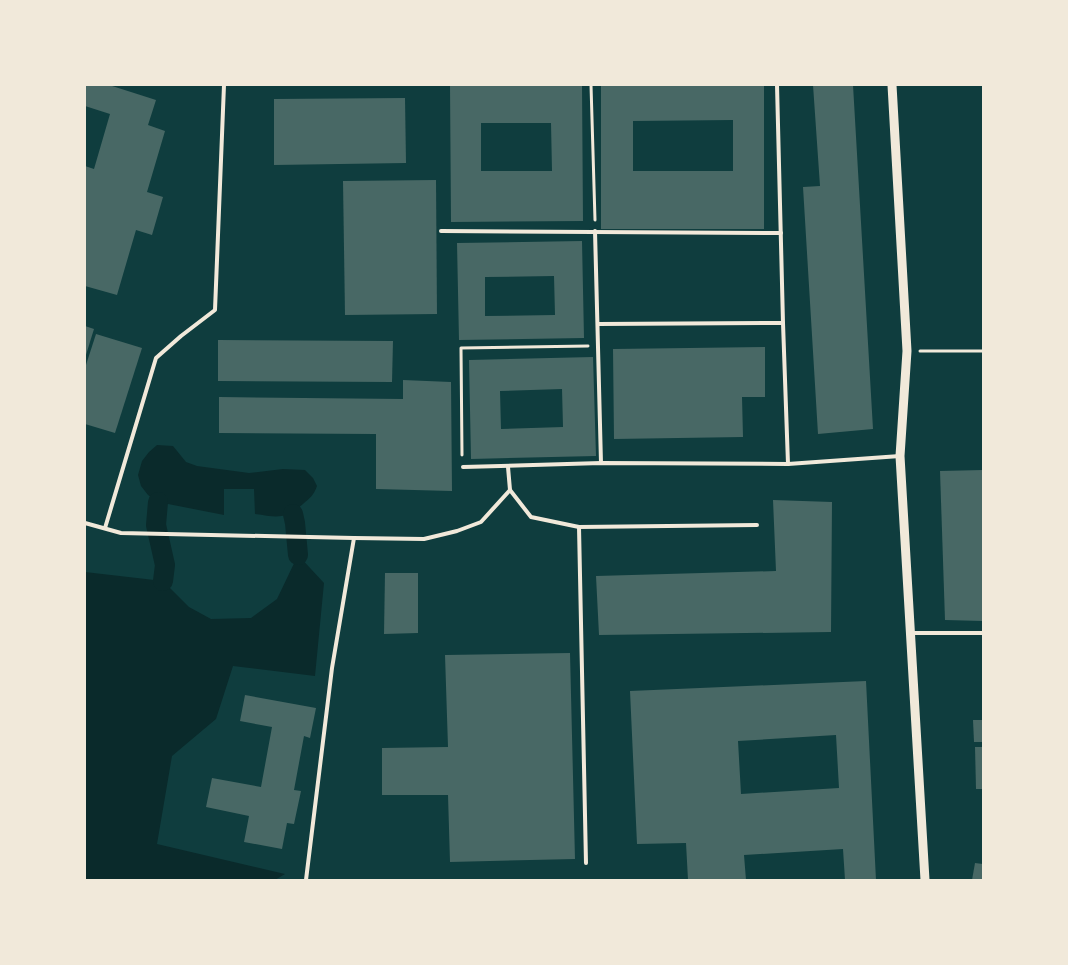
<svg xmlns="http://www.w3.org/2000/svg" width="1068" height="965" font-family="Inter,sans-serif">
	<style>
		.water { fill: #0a2a2b }
		.lines { fill: none; stroke-linecap: round; stroke-linejoin: round }
		.canal { stroke: #0a2a2b; stroke-width: 20 }
		.building { fill: #486865; fill-rule: evenodd }
		.path { stroke: #f1e9da; stroke-width: 3 }
		.service { stroke: #f1e9da; stroke-width: 4 }
		.tertiary { stroke: #f1e9da; stroke-width: 9 }
	</style>
	<rect width="100%" height="100%" fill="#0f3d3e"/>
	<g class="water">
		<path d="M157,445L173,446L186,462L197,466L249,473L283,469L305,470L313,478L317,486C314,495 310,498 303,504C285,520 277,517 255,514L254,489H224V515L158,502L148,495L141,486L138,475L142,461L149,452Z"/>
		<polygon points="298,555 324,583 315,676 233,666 216,719 172,756 157,844 285,874 275,880 85,880 85,572 163,581 189,607 211,619 251,618 277,599"/>
	</g>
	<g class="lines">
		<g class="canal">
			<polyline points="158,502 156,525 165,565 163,581"/>
			<polyline points="293,514 295,523 298,555"/>
		</g>
	</g>
	<g class="building">
		<polygon points="85,85 109,85 156,100 148,125 165,131 147,192 163,197 152,235 136,230 117,295 85,286 85,166 94,169 110,114 85,106"/>
		<path d="M450,85H582L583,221L451,222ZM481,123H551L552,171H481Z"/>
		<path d="M601,85H764V229H601ZM733,120V171H633V121Z"/>
		<polygon points="813,85 853,85 873,429 818,434 803,187 820,186"/>
		<polygon points="405,98 406,163 274,165 274,99"/>
		<polygon points="436,180 437,314 345,315 343,181"/>
		<path d="M582,241L584,338L459,340L457,243ZM554,276L555,315L485,316V277Z"/>
		<polygon points="85,326 94,329 85,358"/>
		<polygon points="96,334 142,348 115,433 85,424 85,368"/>
		<polygon points="218,340 393,341 392,382 218,381"/>
		<polygon points="765,347 765,397 742,397 743,437 614,439 613,349"/>
		<path d="M593,357L596,456L471,459L469,360ZM562,389L563,427L501,429L500,391Z"/>
		<polygon points="403,380 451,382 452,491 376,489 376,434 219,433 219,397 403,399"/>
		<polygon points="983,470 983,621 945,620 940,471"/>
		<polygon points="773,500 832,502 831,632 599,635 596,576 776,571"/>
		<polygon points="385,573 418,573 418,633 384,634"/>
		<polygon points="570,653 575,859 450,862 448,795 382,795 382,748 448,747 445,655"/>
		<path d="M866,681L876,880H845L843,849L744,855L746,880H688L686,843L637,844L630,691ZM836,735L839,788L741,794L738,741Z"/>
		<polygon points="245,695 316,708 310,738 304,736 294,790 301,791 294,824 287,823 282,849 244,842 249,816 206,807 212,778 261,787 272,727 240,721"/>
		<polygon points="973,720 983,720 983,742 974,742"/>
		<polygon points="975,747 983,747 983,789 976,789"/>
		<polygon points="975,863 983,864 983,880 972,880"/>
	</g>
	<g class="lines">
		<g class="path">
			<polyline points="591,85 595,220"/>
			<polyline points="920,351 983,351"/>
			<polyline points="462,455 461,348 588,346"/>
		</g>
		<g class="service">
			<polyline points="777,85 783,323 788,464"/>
			<polyline points="441,231 781,233"/>
			<polyline points="595,231 601,463"/>
			<polyline points="598,324 783,323"/>
			<polyline points="463,467 601,463 788,464 900,456"/>
			<polyline points="508,467 510,490 531,517 579,527 757,525"/>
			<polyline points="85,523 121,533 354,538 332,668 306,880"/>
			<polyline points="579,527 586,863"/>
			<polyline points="105,528 156,358 181,336 215,310 224,85"/>
			<polyline points="354,538 424,539 457,531 481,522 510,490"/>
			<polyline points="912,633 983,633"/>
		</g>
		<polyline class="tertiary" points="892,85 907,351 900,456 925,880"/>
	</g>
	<rect width="1068" height="965" fill="none" stroke="#f1e9da" stroke-width="172"/>
</svg>
